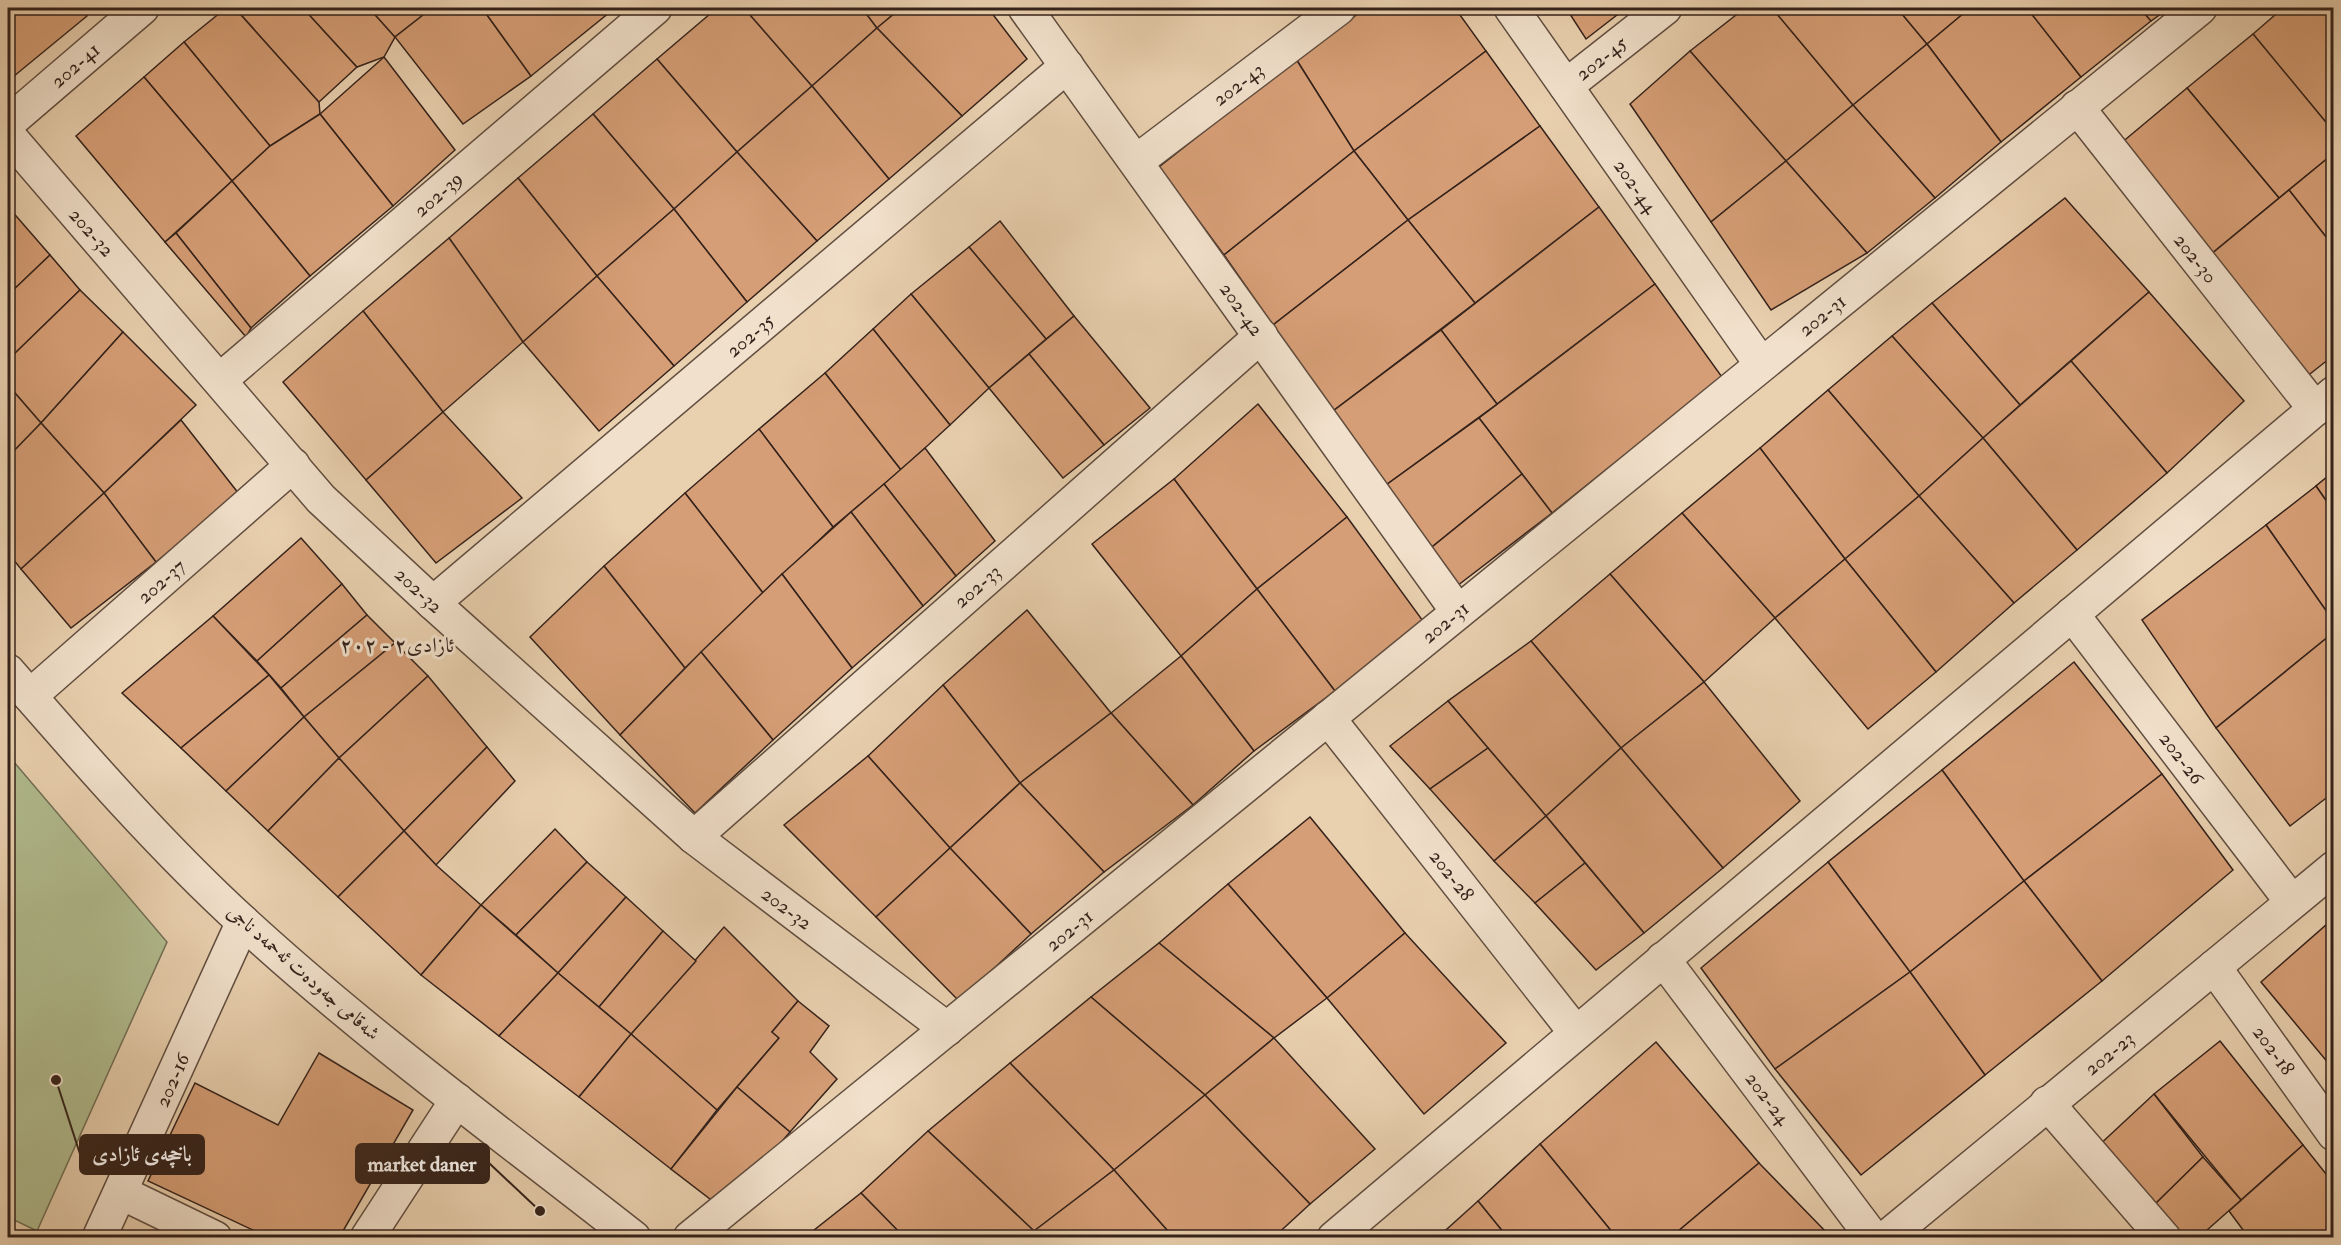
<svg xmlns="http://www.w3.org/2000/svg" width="2341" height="1245" font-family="'IM FELL Double Pica',Amiri,serif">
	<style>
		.green { fill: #b1bc8f; stroke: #726f55; stroke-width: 1.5 }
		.building { fill: #d69e76; stroke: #34221b; stroke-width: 1.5 }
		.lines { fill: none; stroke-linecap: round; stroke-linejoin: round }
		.minor-casing { stroke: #614e40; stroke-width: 36 }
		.tertiary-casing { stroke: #614e40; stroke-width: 36 }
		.minor { stroke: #f1e0cb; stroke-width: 33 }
		.tertiary { stroke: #f1e0cb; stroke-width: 33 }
		.labels { text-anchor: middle; stroke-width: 6; stroke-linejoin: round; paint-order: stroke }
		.street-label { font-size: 20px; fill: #34221b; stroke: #f1e0cb }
		.neighbourhood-label { font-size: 21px; fill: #34221b; stroke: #f1e0cb }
		.leader { fill: none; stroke: #34221b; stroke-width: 2 }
		.callout-dot { fill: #34221b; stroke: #f1e0cb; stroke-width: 2 }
		.callout { fill: #34221b; stroke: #34221b; stroke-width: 2 }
		.callout-label { font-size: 21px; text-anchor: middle; font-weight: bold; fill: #fff }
	</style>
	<rect width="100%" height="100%" fill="#e9d0af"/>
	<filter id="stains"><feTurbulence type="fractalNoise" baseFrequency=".00333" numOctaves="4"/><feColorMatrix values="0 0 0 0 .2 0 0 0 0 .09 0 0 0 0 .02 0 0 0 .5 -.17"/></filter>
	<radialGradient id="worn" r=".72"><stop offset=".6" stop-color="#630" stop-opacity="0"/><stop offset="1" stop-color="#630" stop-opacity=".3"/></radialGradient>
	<polygon class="green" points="8,755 167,942 37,1231 8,1217"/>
	<g class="building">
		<polygon points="8,8 80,8 87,16 8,81"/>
		<polygon points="226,8 235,8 319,102 320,114 270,146 184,42"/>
		<polygon points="235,8 303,8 357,67 319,102"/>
		<polygon points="303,8 369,8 395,37 384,57 357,67"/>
		<polygon points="369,8 432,8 395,37"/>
		<polygon points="432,8 482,8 531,76 463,124 395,37"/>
		<polygon points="482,8 615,8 531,76"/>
		<polygon points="717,8 744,8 812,86 737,152 657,59"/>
		<polygon points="744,8 862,8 877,28 812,86"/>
		<polygon points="862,8 901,8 877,28"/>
		<polygon points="901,8 988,8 1027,59 962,116 877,28"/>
		<polygon points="1366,8 1455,8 1486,51 1354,151 1296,59"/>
		<polygon points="1566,8 1626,8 1586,39"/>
		<polygon points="1745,8 1772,8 1853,105 1786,161 1690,51"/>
		<polygon points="1772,8 1897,8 1927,44 1853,105"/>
		<polygon points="1897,8 1970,8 1927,44"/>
		<polygon points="1970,8 2027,8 2081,77 2001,142 1927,44"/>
		<polygon points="2027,8 2140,8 2151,21 2081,77"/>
		<polygon points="2140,8 2169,8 2151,21"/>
		<polygon points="2283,8 2334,8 2334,132 2253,34"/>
		<polygon points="877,28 962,116 889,179 812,86"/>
		<polygon points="2253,34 2334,132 2334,153 2279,198 2187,88"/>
		<polygon points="184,42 270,146 232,181 144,77"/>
		<polygon points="1927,44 2001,142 1935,198 1853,105"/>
		<polygon points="1486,51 1540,126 1408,220 1354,151"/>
		<polygon points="1690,51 1786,161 1711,222 1630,104"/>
		<polygon points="384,57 455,150 393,206 320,114"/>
		<polygon points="657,59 737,152 674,209 593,114"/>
		<polygon points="1296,59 1354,151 1224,255 1159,167"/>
		<polygon points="144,77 232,181 165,242 76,136"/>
		<polygon points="812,86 889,179 817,241 737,152"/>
		<polygon points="2187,88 2279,198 2204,260 2114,149"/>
		<polygon points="1853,105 1935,198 1867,253 1786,161"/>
		<polygon points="320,114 393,206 310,276 232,181 270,146"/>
		<polygon points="593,114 674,209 597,276 518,178"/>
		<polygon points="1540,126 1599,207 1475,303 1408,220"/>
		<polygon points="1354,151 1408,220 1273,325 1224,255"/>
		<polygon points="737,152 817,241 747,302 674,209"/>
		<polygon points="2334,153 2334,247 2289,190"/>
		<polygon points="1786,161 1867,253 1771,310 1711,222"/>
		<polygon points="518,178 597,276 523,342 449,238"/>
		<polygon points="232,181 310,276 251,328 176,233"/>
		<polygon points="2289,190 2334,247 2334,355 2301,381 2204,260"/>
		<polygon points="2065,198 2149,292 2020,405 1932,303"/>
		<polygon points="1599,207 1655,284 1497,404 1441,330"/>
		<polygon points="10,209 50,255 8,295 8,211"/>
		<polygon points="674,209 747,302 674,366 597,276"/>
		<polygon points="1408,220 1475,303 1333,411 1273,325"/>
		<polygon points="1000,221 1074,316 1046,339 969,247"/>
		<polygon points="176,233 251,328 246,337 165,242"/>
		<polygon points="449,238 523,342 443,412 363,311"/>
		<polygon points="969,247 1046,339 989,388 911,294"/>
		<polygon points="50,255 80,290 8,360 8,295"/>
		<polygon points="597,276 674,366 599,431 523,342"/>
		<polygon points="1655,284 1722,377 1552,513 1479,418"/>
		<polygon points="80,290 123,332 41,423 8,385 8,360"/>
		<polygon points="2149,292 2244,401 2167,473 2071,361"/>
		<polygon points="911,294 989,388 950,425 873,329"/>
		<polygon points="1932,303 2020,405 1983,438 1892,336"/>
		<polygon points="363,311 443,412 366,480 283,382"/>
		<polygon points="1074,316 1150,408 1104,445 1029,354"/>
		<polygon points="873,329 950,425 901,470 825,373"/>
		<polygon points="1441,330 1497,404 1386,485 1333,411"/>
		<polygon points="123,332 196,405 104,493 41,423"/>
		<polygon points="1892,336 1983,438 1919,496 1828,390"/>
		<polygon points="1029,354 1104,445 1063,478 989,388"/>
		<polygon points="2071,361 2167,473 2077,550 1983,438"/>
		<polygon points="825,373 901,470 833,527 759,429"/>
		<polygon points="8,385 41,423 8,457"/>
		<polygon points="1828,390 1919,496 1845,559 1760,448"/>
		<polygon points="1258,404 1347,517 1257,589 1174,479"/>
		<polygon points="443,412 522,498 436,563 366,480"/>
		<polygon points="1479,418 1522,474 1432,547 1386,485"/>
		<polygon points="181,420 239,494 156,562 104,493"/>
		<polygon points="41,423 104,493 21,569 8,553 8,457"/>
		<polygon points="759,429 833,527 763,593 685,493"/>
		<polygon points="1983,438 2077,550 2014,603 1919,496"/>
		<polygon points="925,448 995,541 956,576 884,484"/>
		<polygon points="1760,448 1845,559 1775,618 1682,513"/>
		<polygon points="2334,471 2334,512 2316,486"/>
		<polygon points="1522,474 1552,513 1457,586 1432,547"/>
		<polygon points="1174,479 1257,589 1181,656 1092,544"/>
		<polygon points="884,484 956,576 923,606 851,512"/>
		<polygon points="2316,486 2334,512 2334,622 2266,525"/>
		<polygon points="104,493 156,562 71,628 21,569"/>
		<polygon points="685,493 763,593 685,668 604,566"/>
		<polygon points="1919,496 2014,603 1936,672 1845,559"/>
		<polygon points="851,512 923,606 852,668 782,574"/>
		<polygon points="1682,513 1775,618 1704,682 1610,574"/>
		<polygon points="1347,517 1423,621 1335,691 1257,589"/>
		<polygon points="2266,525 2334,622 2334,632 2216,728 2142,620"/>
		<polygon points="301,538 342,584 257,661 213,616"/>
		<polygon points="1845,559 1936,672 1868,729 1775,618"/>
		<polygon points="604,566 685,668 620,735 530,637"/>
		<polygon points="782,574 852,668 773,740 701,652"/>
		<polygon points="1610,574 1704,682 1621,748 1531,641"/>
		<polygon points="342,584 367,615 281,688 257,661"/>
		<polygon points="1257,589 1335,691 1254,751 1181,656"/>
		<polygon points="1027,610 1111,713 1020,783 943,685"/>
		<polygon points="367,615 395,643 304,717 281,688"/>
		<polygon points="213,616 269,675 181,748 122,693"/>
		<polygon points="2334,632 2334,792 2290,826 2216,728"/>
		<polygon points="1531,641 1621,748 1546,816 1448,701"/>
		<polygon points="395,643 428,676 339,758 304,717"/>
		<polygon points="701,652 773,740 695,813 620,735"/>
		<polygon points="1181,656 1254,751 1193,805 1111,713"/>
		<polygon points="2074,662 2162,774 2024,881 1942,770"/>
		<polygon points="269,675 304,717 226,791 181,748"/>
		<polygon points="428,676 487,747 404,831 339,758"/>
		<polygon points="1704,682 1800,801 1723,868 1621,748"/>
		<polygon points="943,685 1020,783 950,848 868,756"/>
		<polygon points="1448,701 1488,748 1430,789 1390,746"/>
		<polygon points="1111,713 1193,805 1104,872 1020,783"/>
		<polygon points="304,717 339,758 268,831 226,791"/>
		<polygon points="487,747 515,781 436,865 404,831"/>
		<polygon points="1488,748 1546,816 1494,861 1430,789"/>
		<polygon points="1621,748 1723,868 1644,933 1546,816"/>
		<polygon points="868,756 950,848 876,917 784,825"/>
		<polygon points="339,758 404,831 338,897 268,831"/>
		<polygon points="1942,770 2024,881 1910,972 1828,862"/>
		<polygon points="2162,774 2233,870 2102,981 2024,881"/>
		<polygon points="1020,783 1104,872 1031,934 950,848"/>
		<polygon points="1546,816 1585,863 1535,903 1494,861"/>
		<polygon points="1310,817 1405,933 1327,998 1228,884"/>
		<polygon points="555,829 587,862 516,935 481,905"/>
		<polygon points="404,831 436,865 481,905 421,975 338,897"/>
		<polygon points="950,848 1031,934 959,1001 876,917"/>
		<polygon points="587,862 626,897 558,973 516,935"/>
		<polygon points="1828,862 1910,972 1775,1069 1701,968"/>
		<polygon points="1585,863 1644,933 1596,970 1535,903"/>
		<polygon points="2024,881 2102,981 1985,1075 1910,972"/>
		<polygon points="1228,884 1327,998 1274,1038 1159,943"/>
		<polygon points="626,897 663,931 599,1007 558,973"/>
		<polygon points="481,905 558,973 499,1036 421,975"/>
		<polygon points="2334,918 2334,1070 2261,982"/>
		<polygon points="724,927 798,1001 772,1032 779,1038 717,1110 631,1034"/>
		<polygon points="663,931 696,961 631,1034 599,1007"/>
		<polygon points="1405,933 1506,1043 1424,1114 1327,998"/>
		<polygon points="1159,943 1274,1038 1205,1095 1091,997"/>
		<polygon points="1910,972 1985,1075 1861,1175 1775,1069"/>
		<polygon points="558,973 631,1034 579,1097 499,1036"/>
		<polygon points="1091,997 1205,1095 1114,1170 1010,1063"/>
		<polygon points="798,1001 829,1026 810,1052 837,1079 790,1132 737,1087 779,1038 772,1032"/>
		<polygon points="631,1034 717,1110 671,1169 579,1097"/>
		<polygon points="1274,1038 1375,1149 1310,1204 1205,1095"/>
		<polygon points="2220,1041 2303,1145 2241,1200 2154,1094"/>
		<polygon points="1656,1042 1759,1163 1670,1238 1617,1238 1540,1144"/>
		<polygon points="319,1053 413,1110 339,1238 270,1238 148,1181 195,1083 278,1125"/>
		<polygon points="1010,1063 1114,1170 1034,1231 928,1131"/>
		<polygon points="737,1087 790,1132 723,1209 671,1169"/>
		<polygon points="2154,1094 2203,1157 2148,1211 2096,1148"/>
		<polygon points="1205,1095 1310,1204 1273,1238 1174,1238 1114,1170"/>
		<polygon points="928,1131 1034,1231 1027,1238 905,1238 861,1193"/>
		<polygon points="1540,1144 1617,1238 1508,1238 1478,1201"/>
		<polygon points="2303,1145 2334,1184 2334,1238 2249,1238 2229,1211"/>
		<polygon points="2203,1157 2241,1200 2198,1238 2170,1238 2148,1211"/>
		<polygon points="1759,1163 1828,1234 1824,1238 1670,1238"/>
		<polygon points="1114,1170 1174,1238 1040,1238 1034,1231"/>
		<polygon points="861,1193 905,1238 804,1238"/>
		<polygon points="1478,1201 1508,1238 1437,1238"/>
	</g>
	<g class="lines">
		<g class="minor-casing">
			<g id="minor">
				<polyline points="1025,8 1458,612"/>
				<polyline points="1511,8 1761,364"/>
				<polyline points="1566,86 1665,8"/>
				<polyline points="2077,107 2315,409"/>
				<polyline points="8,123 142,8"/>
				<polyline points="8,135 321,499 433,603 694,837 947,1029"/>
				<polyline points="1137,161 1339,8"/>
				<polyline points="220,380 655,8"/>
				<polyline points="433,603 1067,66"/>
				<polyline points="2072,614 2292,902"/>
				<polyline points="30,696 293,465"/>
				<polyline points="1328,718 1576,1033"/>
				<polyline points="694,837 1261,336"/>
				<polyline points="1663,959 1873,1238"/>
				<polyline points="2214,967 2334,1134"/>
				<polyline points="2047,1103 2164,1238"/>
				<polyline points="122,1193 215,1238"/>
				<polyline points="99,1238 243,922"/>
				<polyline points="367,1238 457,1100"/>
				<polyline points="690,1238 2200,8"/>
				<polyline points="1334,1238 2334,393"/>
				<polyline points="1886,1238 2334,868"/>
			</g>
		</g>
		<g class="tertiary-casing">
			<path id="tertiary" d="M8,671C83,757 158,844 243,922C366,1035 503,1135 634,1238"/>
		</g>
		<use href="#minor" class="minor"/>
		<use href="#tertiary" class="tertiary"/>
	</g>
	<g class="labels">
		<g class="street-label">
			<text transform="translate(1601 58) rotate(-38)" y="7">202-45</text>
			<text transform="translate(75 65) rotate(-41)" y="7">202-41</text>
			<text transform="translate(1238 84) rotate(-37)" y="7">202-43</text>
			<text transform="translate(1636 186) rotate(55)" y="7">202-44</text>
			<text transform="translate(438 194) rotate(-41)" y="7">202-39</text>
			<text transform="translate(92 232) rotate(49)" y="7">202-32</text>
			<text transform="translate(2196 258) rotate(52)" y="7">202-30</text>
			<text transform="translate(1242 309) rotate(55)" y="7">202-42</text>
			<text transform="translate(1822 315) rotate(-39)" y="7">202-31</text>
			<text transform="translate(750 335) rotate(-40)" y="7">202-35</text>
			<text transform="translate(161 581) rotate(-41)" y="7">202-37</text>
			<text transform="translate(977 586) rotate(-41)" y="7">202-33</text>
			<text transform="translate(419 590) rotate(43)" y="7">202-32</text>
			<text transform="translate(1445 622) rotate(-39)" y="7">202-31</text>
			<text transform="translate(2182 758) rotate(53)" y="7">202-26</text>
			<text transform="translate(1452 875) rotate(52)" y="7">202-28</text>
			<text transform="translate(787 908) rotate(37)" y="7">202-32</text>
			<text transform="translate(1069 930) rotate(-39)" y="7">202-31</text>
			<text transform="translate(304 972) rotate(41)" y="7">شەقامی جەودەت ئەحمەد ناجی</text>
			<text transform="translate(2274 1050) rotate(54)" y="7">202-18</text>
			<text transform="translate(2109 1053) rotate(-39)" y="7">202-23</text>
			<text transform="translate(172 1080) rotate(-66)" y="7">202-16</text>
			<text transform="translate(1768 1098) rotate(53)" y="7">202-24</text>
		</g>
		<g class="neighbourhood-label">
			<text x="397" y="652">ئازادی٢ - ٢٠٢</text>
		</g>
	</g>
	<path class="leader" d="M56 1080L80 1154M540 1211L489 1163"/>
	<g class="callout-dot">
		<circle cx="56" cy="1080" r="6"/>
		<circle cx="540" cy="1211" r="6"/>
	</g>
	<g class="callout">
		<rect x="80" y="1135" width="124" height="39" rx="6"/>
		<rect x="356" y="1144" width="133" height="39" rx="6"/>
	</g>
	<g class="callout-label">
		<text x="142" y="1161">باخچەی ئازادی</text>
		<text x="422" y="1171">market daner</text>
	</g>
	<rect width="2341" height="1245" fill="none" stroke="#e9d0af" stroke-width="30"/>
	<rect x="9" y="9" width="2323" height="1227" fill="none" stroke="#34221b" stroke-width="3"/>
	<rect x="15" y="15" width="2311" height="1215" fill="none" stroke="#34221b" stroke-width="1.5"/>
	<rect width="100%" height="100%" filter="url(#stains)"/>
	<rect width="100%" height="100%" fill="url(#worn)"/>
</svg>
